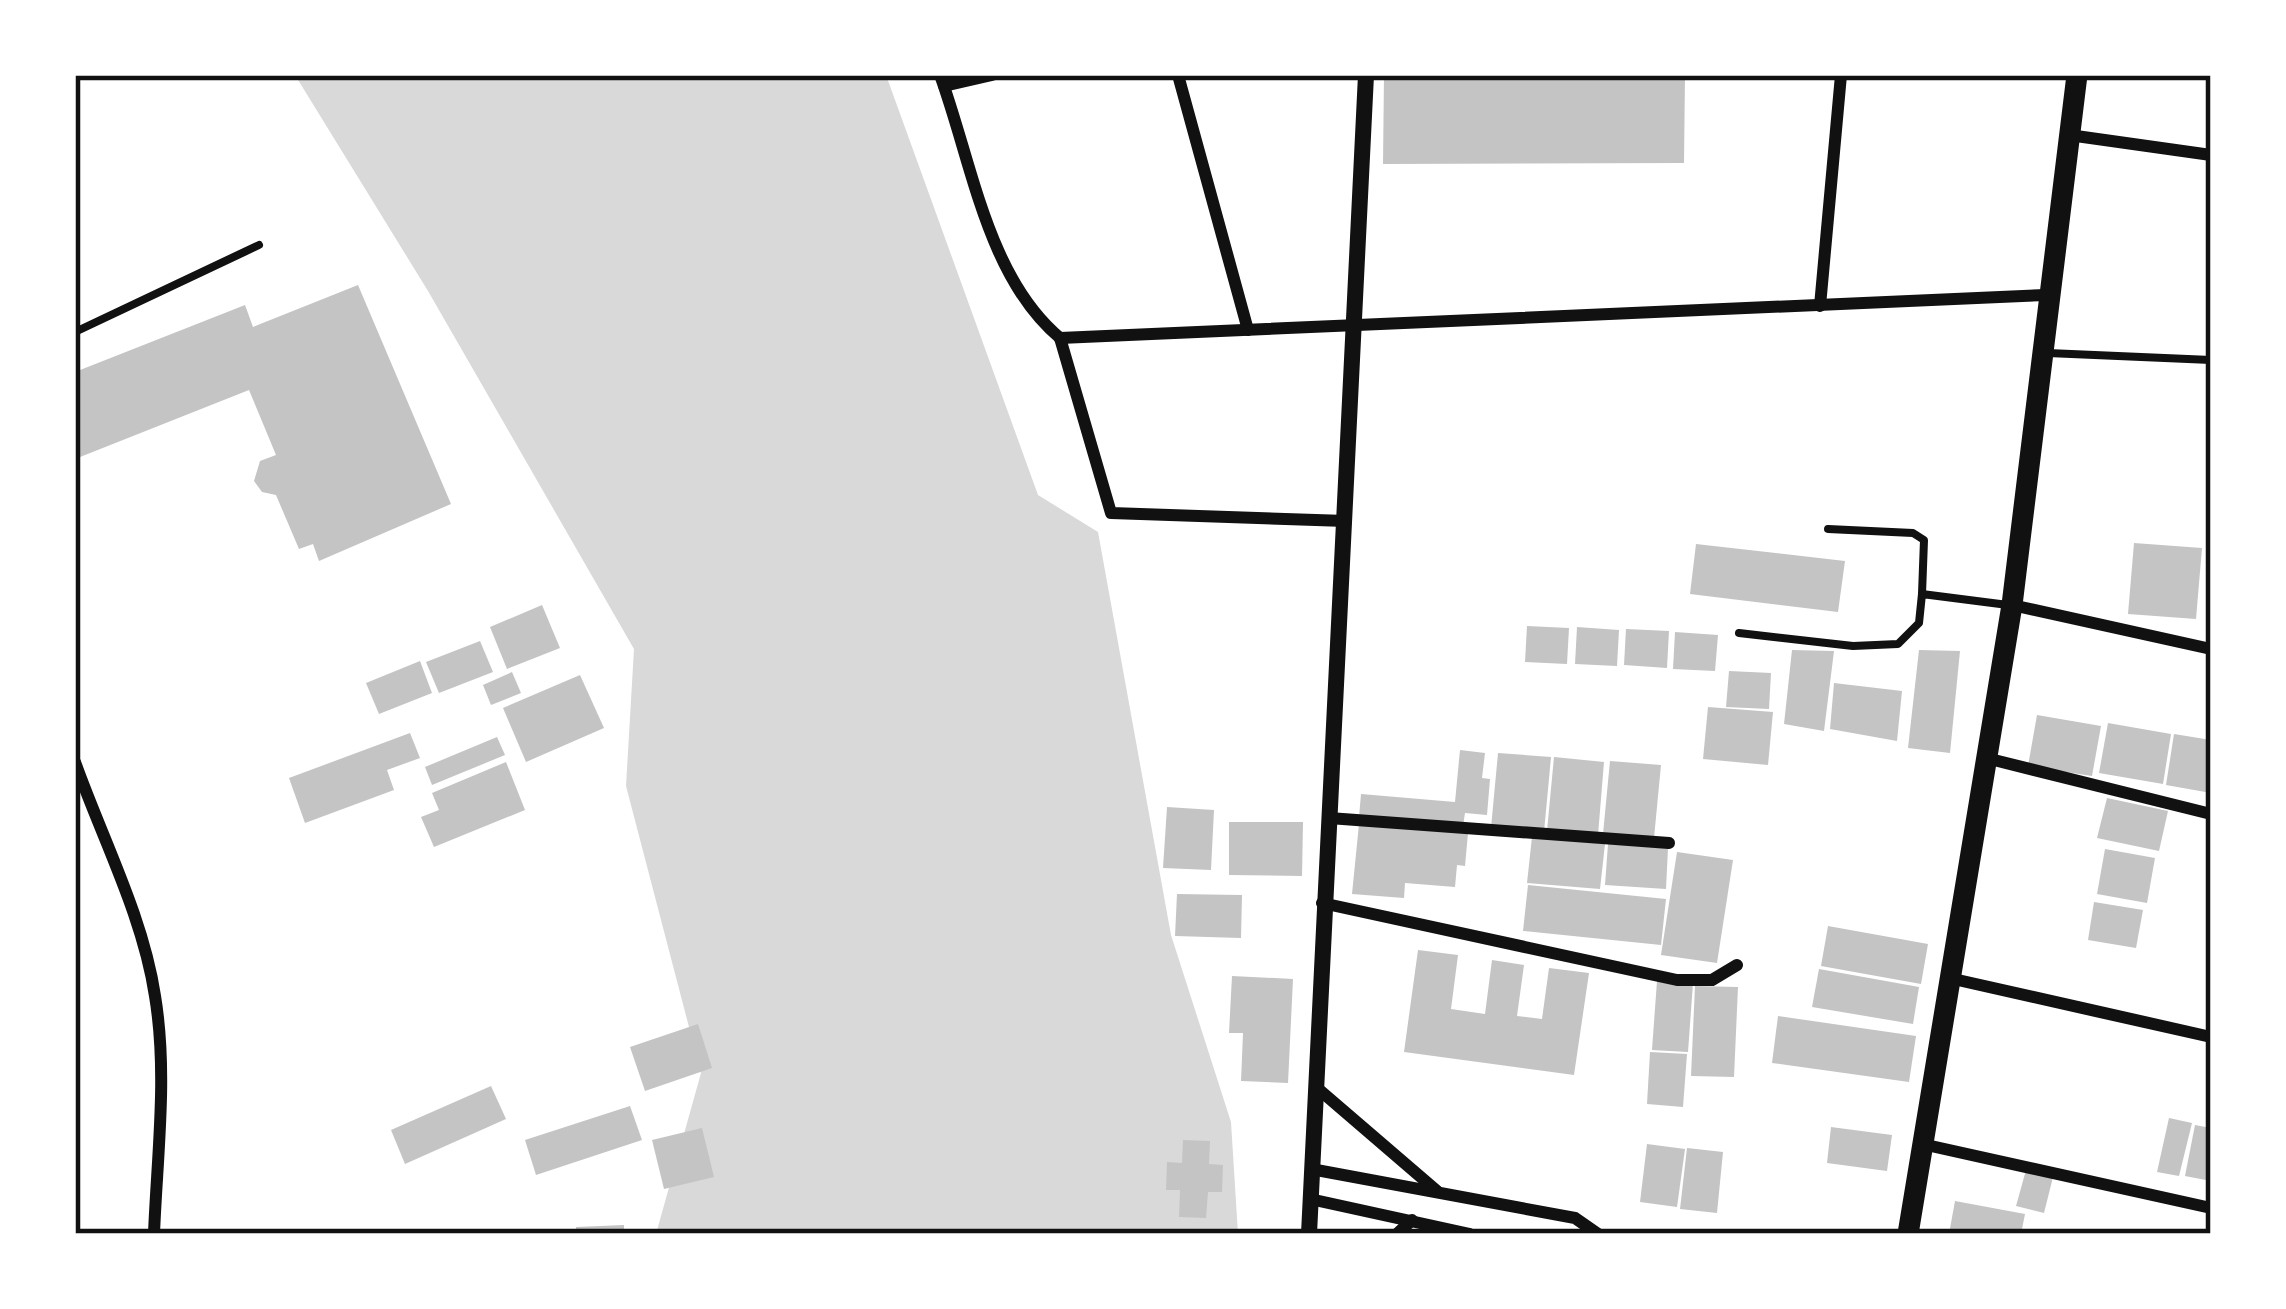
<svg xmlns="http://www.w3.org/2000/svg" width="2286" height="1309" font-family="Cabin,sans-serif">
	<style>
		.water { fill: #d9d9d9 }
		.building { fill: #c4c4c4 }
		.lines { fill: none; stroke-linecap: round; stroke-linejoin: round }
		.service { stroke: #111; stroke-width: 8 }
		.minor { stroke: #111; stroke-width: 12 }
		.tertiary { stroke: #111; stroke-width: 16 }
		.primary { stroke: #111; stroke-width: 21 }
		.neatline { fill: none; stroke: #111; stroke-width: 4.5 }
	</style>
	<rect width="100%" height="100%" fill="#fff"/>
	<polygon class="water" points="295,75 886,75 1038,495 1098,532 1171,935 1231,1122 1238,1234 656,1234 701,1073 626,786 634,649 428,291"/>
	<g class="building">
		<polygon points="1384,75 1685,75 1684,163 1383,164"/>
		<polygon points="358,285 451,504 319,561 313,544 299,549 276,495 262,492 254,481 260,461 276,455 249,390 75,459 75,372 245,305 253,327"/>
		<polygon points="2134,543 2202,548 2196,619 2128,614"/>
		<polygon points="1696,544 1845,561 1838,612 1690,594"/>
		<polygon points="542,605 560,648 507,669 490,627"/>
		<polygon points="1527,626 1569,628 1567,664 1525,662"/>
		<polygon points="1577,627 1619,630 1617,666 1575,664"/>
		<polygon points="1626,629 1669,631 1667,668 1624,665"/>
		<polygon points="1675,632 1718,635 1715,671 1673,669"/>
		<polygon points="480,641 493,672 439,693 426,662"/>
		<polygon points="1792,650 1834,651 1824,731 1784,724"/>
		<polygon points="1919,650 1960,651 1950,753 1908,748"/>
		<polygon points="420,661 432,693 379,714 366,683"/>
		<polygon points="1729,671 1771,673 1769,709 1726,707"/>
		<polygon points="512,672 521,693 491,705 483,685"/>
		<polygon points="580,675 604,728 526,762 503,708"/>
		<polygon points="1834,683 1902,691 1897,741 1830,729"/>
		<polygon points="1708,707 1773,712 1768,765 1703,759"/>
		<polygon points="2037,715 2101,726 2092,776 2028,766"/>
		<polygon points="2108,723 2171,734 2163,784 2099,773"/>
		<polygon points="410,733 420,758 387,770 394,790 305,823 289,778"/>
		<polygon points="2174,734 2211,740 2211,793 2166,785"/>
		<polygon points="497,737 505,755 432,785 425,767"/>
		<polygon points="1460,750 1485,753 1482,778 1490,779 1487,815 1465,813 1463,826 1359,817 1361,794 1455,802"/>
		<polygon points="1498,753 1551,757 1544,832 1491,828"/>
		<polygon points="1554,757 1604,762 1598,835 1547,831"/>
		<polygon points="1610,761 1661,765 1654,838 1603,834"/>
		<polygon points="506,762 525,810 434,847 421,817 439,810 432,793"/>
		<polygon points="2107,798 2168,811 2159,851 2097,838"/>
		<polygon points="1167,807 1214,810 1211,870 1163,868"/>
		<polygon points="1229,822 1303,822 1302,876 1229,875"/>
		<polygon points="1359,824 1468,833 1465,866 1457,865 1455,887 1405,883 1404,898 1352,894"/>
		<polygon points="1532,837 1605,844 1600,889 1527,883"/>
		<polygon points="1608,844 1668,848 1666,889 1605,885"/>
		<polygon points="2105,849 2155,858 2147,903 2097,894"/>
		<polygon points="1677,852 1733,860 1717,963 1661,955"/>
		<polygon points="1528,885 1666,899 1661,945 1523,931"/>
		<polygon points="1177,894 1242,895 1241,938 1175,936"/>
		<polygon points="2094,902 2143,910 2136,948 2088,940"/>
		<polygon points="1828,926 1928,944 1921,984 1821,966"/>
		<polygon points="1418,950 1458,955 1451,1009 1485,1014 1492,960 1524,965 1517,1016 1542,1019 1549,968 1589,973 1574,1075 1404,1052"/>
		<polygon points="1819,969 1919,987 1913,1024 1812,1007"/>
		<polygon points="1232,976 1293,979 1288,1083 1241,1081 1243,1033 1229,1033"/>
		<polygon points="1657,981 1693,983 1688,1052 1652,1050"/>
		<polygon points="1695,986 1738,987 1734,1077 1691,1076"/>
		<polygon points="1778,1016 1916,1036 1909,1082 1772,1063"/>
		<polygon points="698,1024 712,1068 645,1091 630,1047"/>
		<polygon points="1650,1052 1687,1054 1683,1107 1647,1104"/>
		<polygon points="491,1086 506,1119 405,1164 391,1130"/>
		<polygon points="630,1106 642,1140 536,1175 525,1140"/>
		<polygon points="2169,1118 2192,1123 2179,1176 2157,1172"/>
		<polygon points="2195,1125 2211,1128 2211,1181 2185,1176"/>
		<polygon points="1831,1127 1892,1135 1887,1171 1827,1163"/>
		<polygon points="702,1128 714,1177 664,1189 652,1140"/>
		<polygon points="1183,1140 1210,1141 1209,1164 1223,1165 1222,1192 1208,1192 1206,1218 1179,1217 1180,1190 1166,1190 1167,1162 1182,1163"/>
		<polygon points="1647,1144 1685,1149 1677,1207 1640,1202"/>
		<polygon points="1687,1148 1723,1152 1717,1213 1680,1209"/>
		<polygon points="2026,1170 2053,1177 2044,1213 2016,1206"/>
		<polygon points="1955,1201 2025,1214 2021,1234 1949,1234"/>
		<polygon points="624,1225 624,1234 576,1234 576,1227"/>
	</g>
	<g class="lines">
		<g class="service">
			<polyline points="75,332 259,245"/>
			<polyline points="2048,353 2211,360"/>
			<polyline points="1828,529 1913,533 1924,540 1922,594"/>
			<polyline points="1739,633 1853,646 1898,644 1919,623 1922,594 2008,605"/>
		</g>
		<g class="minor">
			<path d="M940,75C972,162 987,277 1060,338"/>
			<polyline points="1178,75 1248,330"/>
			<polyline points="944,86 992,75"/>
			<polyline points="2069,135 2211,155"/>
			<polyline points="1820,306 1841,75"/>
			<polyline points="1060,338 2046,295"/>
			<polyline points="1060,338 1111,513 1346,521"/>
			<polyline points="2012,605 2211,649"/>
			<polyline points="1986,758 2211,814"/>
			<path d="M75,762C102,838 143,916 155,996C168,1074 157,1156 154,1234"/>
			<polyline points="1329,818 1669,843"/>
			<polyline points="1322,903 1677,980 1712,980 1737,965"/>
			<polyline points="1949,978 2211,1037"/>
			<polyline points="1316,1087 1437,1191"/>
			<polyline points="1922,1144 2211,1208"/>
			<polyline points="1311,1169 1575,1218 1598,1234"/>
			<polyline points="1310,1199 1470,1234"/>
			<polyline points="1397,1234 1412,1220"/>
		</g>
		<polyline class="tertiary" points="1309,1234 1366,75"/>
		<polyline class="primary" points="1908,1234 2012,605 2077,75"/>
	</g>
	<rect width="2286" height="1309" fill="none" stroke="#ffffff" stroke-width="156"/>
	<rect x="78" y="78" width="2130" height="1153" class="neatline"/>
</svg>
